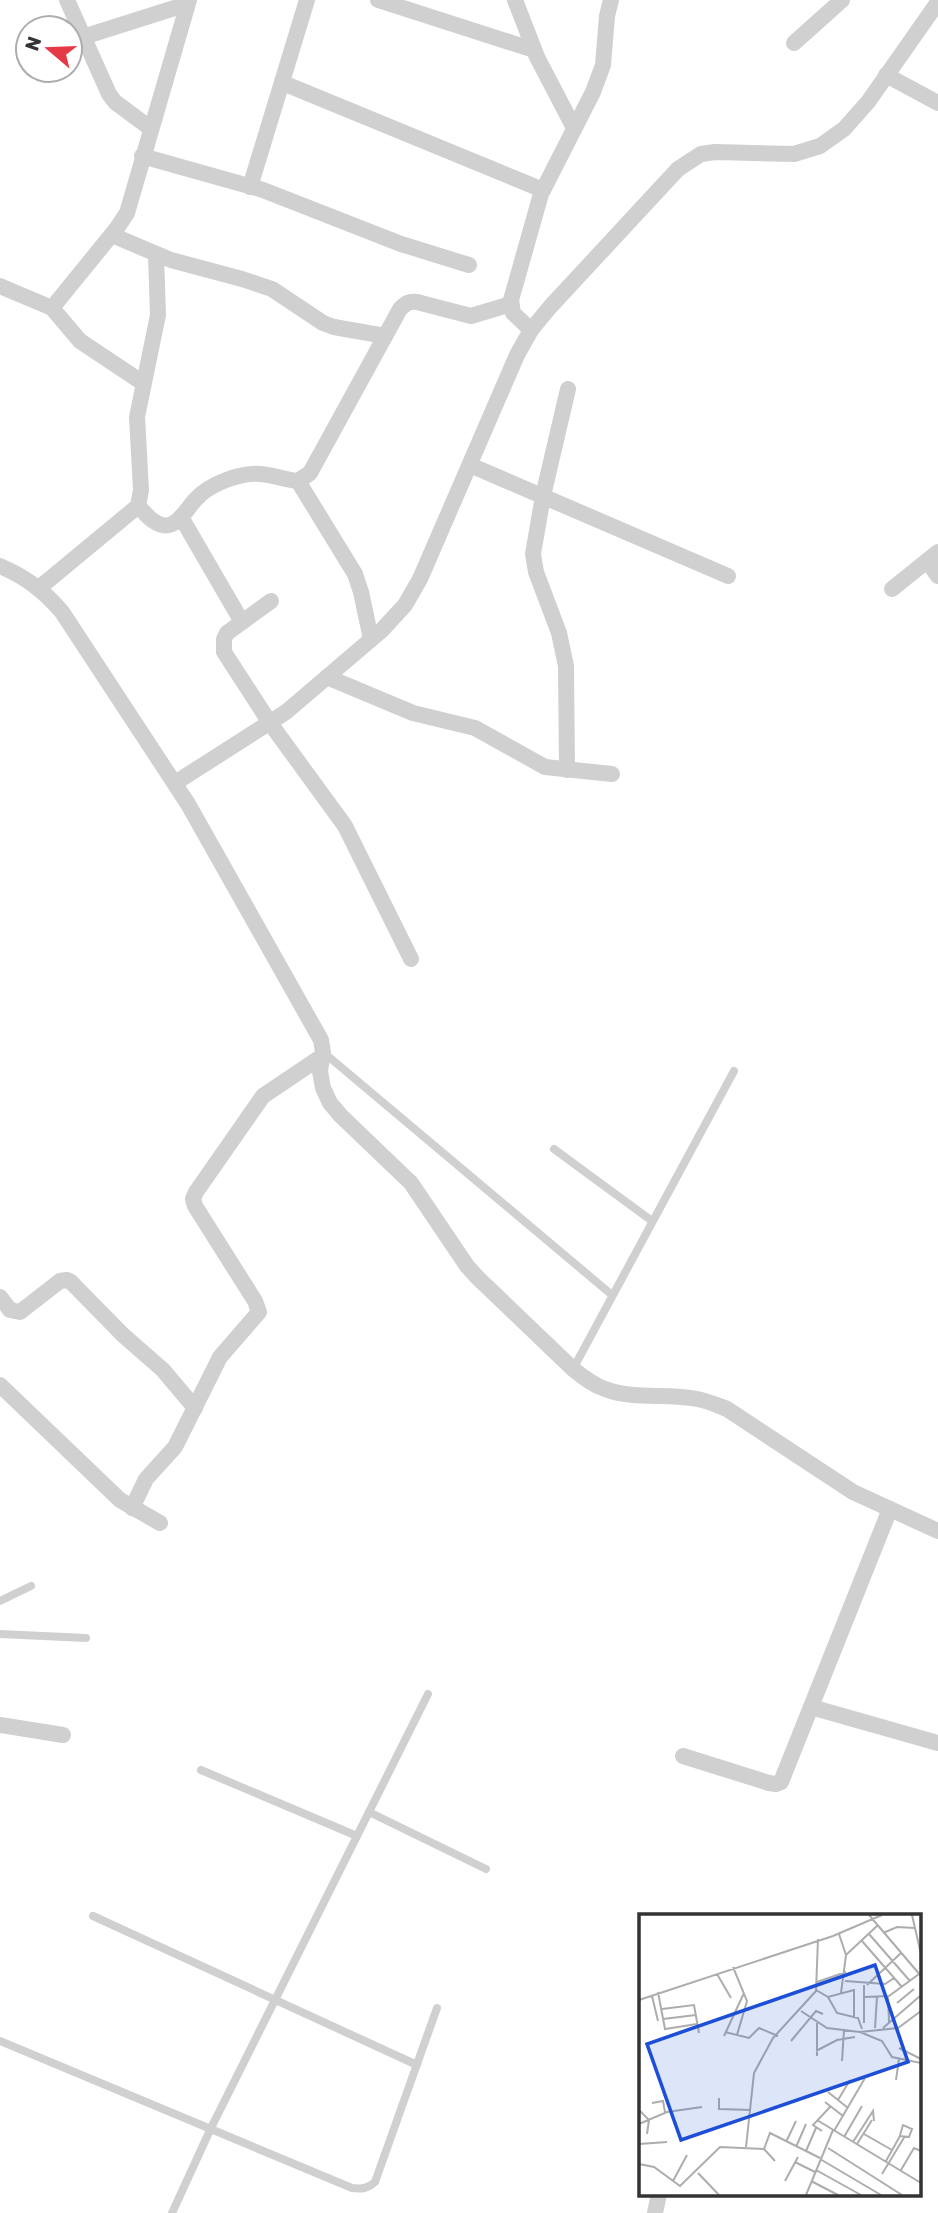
<svg xmlns="http://www.w3.org/2000/svg" width="938" height="2213" font-family="Rubik,sans-serif">
	<style>
		.lines { fill: none; stroke-linecap: round; stroke-linejoin: round }
		.lane { stroke: #d0d0d0; stroke-width: 8 }
		.street { stroke: #d0d0d0; stroke-width: 16 }
		.inset-road { fill: none; stroke: #adadad; stroke-width: 2 }
		.view { fill: #1d4ed8; fill-opacity: 0.15; stroke: #1d4ed8; stroke-width: 3.5 }
		.inset-edge { fill: none; stroke: #333; stroke-width: 3.5 }
	</style>
	<rect width="100%" height="100%" fill="#fff"/>
	<g class="lines">
		<g class="lane">
			<polyline points="323,1052 612,1295"/>
			<polyline points="554,1149 652,1221"/>
			<polyline points="573,1369 734,1071"/>
			<polyline points="0,1601 31,1586"/>
			<polyline points="0,1634 86,1638"/>
			<polyline points="201,1770 357,1836"/>
			<polyline points="369,1812 486,1869"/>
			<polyline points="93,1916 417,2065"/>
			<path d="M0,2041L352,2188C362,2189 367,2189 375,2182L437,2008"/>
			<polyline points="172,2213 211,2128 428,1694"/>
		</g>
		<g class="street">
			<polyline points="67,0 109,94 115,102 150,128"/>
			<polyline points="378,0 534,50"/>
			<polyline points="515,0 537,57 574,128"/>
			<polyline points="83,37 187,4"/>
			<polyline points="794,43 842,0"/>
			<polyline points="886,75 938,103"/>
			<polyline points="283,83 543,190"/>
			<polyline points="142,156 263,190 401,244 469,265"/>
			<polyline points="250,187 307,0"/>
			<polyline points="112,235 171,260 242,279 272,289 323,323 334,327 385,336"/>
			<polyline points="0,286 52,308 80,341 143,383"/>
			<polyline points="52,308 117,228 127,213 189,0"/>
			<polyline points="531,330 513,313 511,300 541,194 593,92 603,65 607,16 611,0"/>
			<polyline points="470,465 728,576"/>
			<polyline points="298,481 355,574 361,592 371,639"/>
			<path d="M138,506C146,514 156,528 169,525C180,523 188,507 196,499C209,484 241,472 261,474C273,475 286,480 298,481L310,473L400,309C406,303 409,301 417,302L471,316L511,304"/>
			<polyline points="181,517 242,622"/>
			<polyline points="927,561 938,576"/>
			<path d="M0,566C26,577 44,591 62,612L188,804L321,1040L323,1052L320,1071L323,1088L330,1103L341,1116L411,1183L467,1266L478,1278L573,1369C583,1377 593,1385 605,1389C634,1400 667,1393 697,1399C708,1401 717,1405 727,1409L853,1492L938,1531"/>
			<polyline points="39,588 138,506 141,490 137,417 158,315 156,255"/>
			<polyline points="892,589 938,552"/>
			<polyline points="271,601 227,633 224,639 224,652 270,723 345,826 411,959"/>
			<polyline points="327,677 413,713 475,728 545,767 612,774"/>
			<polyline points="567,770 566,666 559,633 536,572 533,554 543,496 568,389"/>
			<polyline points="175,783 286,712 381,631 405,605 420,579 517,355 531,330 550,307 678,169 701,154 715,152 794,154 820,146 844,129 868,102 938,2"/>
			<polyline points="0,1297 10,1310 20,1312 60,1281 67,1280 71,1282 123,1335 163,1370 195,1408"/>
			<polyline points="0,1385 120,1500 160,1523"/>
			<polyline points="132,1508 146,1479 175,1447 220,1357 259,1312 255,1301 195,1206 193,1199 196,1192 263,1096 321,1057"/>
			<polyline points="811,1707 938,1743"/>
			<polyline points="0,1725 63,1735"/>
			<polyline points="683,1756 769,1783 776,1784 781,1782 890,1509"/>
			<polyline points="655,2213 659,2194"/>
		</g>
	</g>
	<g transform="translate(639 1914)">
		<rect width="282" height="282" fill="#fff"/>
		<path class="inset-road" d="M230,1L282,62M273,1L282,40M244,19L258,13L276,14M200,20L207,41L202,79M230,20L271,67M223,27L263,73M207,41L239,11M94,53L108,87L98,121M78,60L92,84M206,67L246,70L255,64M178,68L207,58M225,71V109M228,71L262,39M177,76L189,83L215,76M19,78L26,115L58,110M13,82L19,107M189,83L198,99L219,104L223,115M226,83L250,82L280,60M249,83L250,108M0,86L194,22L243,1M258,89L275,75M23,95L55,91L60,119M162,97L188,114L221,118L243,127L253,143L282,149M215,103V75M24,105L57,101M178,109V142M236,114L238,83M244,114L281,82M86,118L110,124L120,114L139,122M221,118L259,114L282,97M85,122L105,79M152,127L177,97L184,100M260,134L282,145M177,137L198,126L216,123M203,147L205,116M257,166L260,145M189,178L209,194M80,184V195L112,196M199,186L211,166M186,188L204,202M13,189L24,187L26,198M0,196L10,206L8,220M178,206L282,269M0,210L28,198L63,193M183,217L174,211L192,192M195,217L226,164M225,220L253,236M205,223L223,192M147,228L157,207M214,228L234,197L235,207M0,230L28,228M218,230L233,206M107,233L115,159L134,124L177,77L179,25M157,233L167,210M189,234L263,281M125,235L131,219L181,244M167,237L177,214M181,245L242,281M247,247L261,222L270,223L273,215L264,211L261,221M156,248L176,258M0,250L15,253L41,272L81,233L125,235L136,247M177,256L222,281M262,256L275,234L282,237M59,259L80,281M243,260L266,222M34,267L48,241M146,267L159,243M172,267L199,281M167,281L194,216"/>
		<path class="view" d="M236,51L269,148L42,226L8,130Z"/>
		<rect width="282" height="282" class="inset-edge"/>
	</g>
	<g transform="translate(49 49) rotate(289)"><circle r="33" fill="#ffffff" stroke="#adadad" stroke-width="2"/>
	<path d="M0-5L12 26L0 18L-12 26Z" fill="#e63946"/>
	<text y="-10" font-size="19" font-weight="bold" text-anchor="middle" fill="#333333">N</text>
	</g>
</svg>
